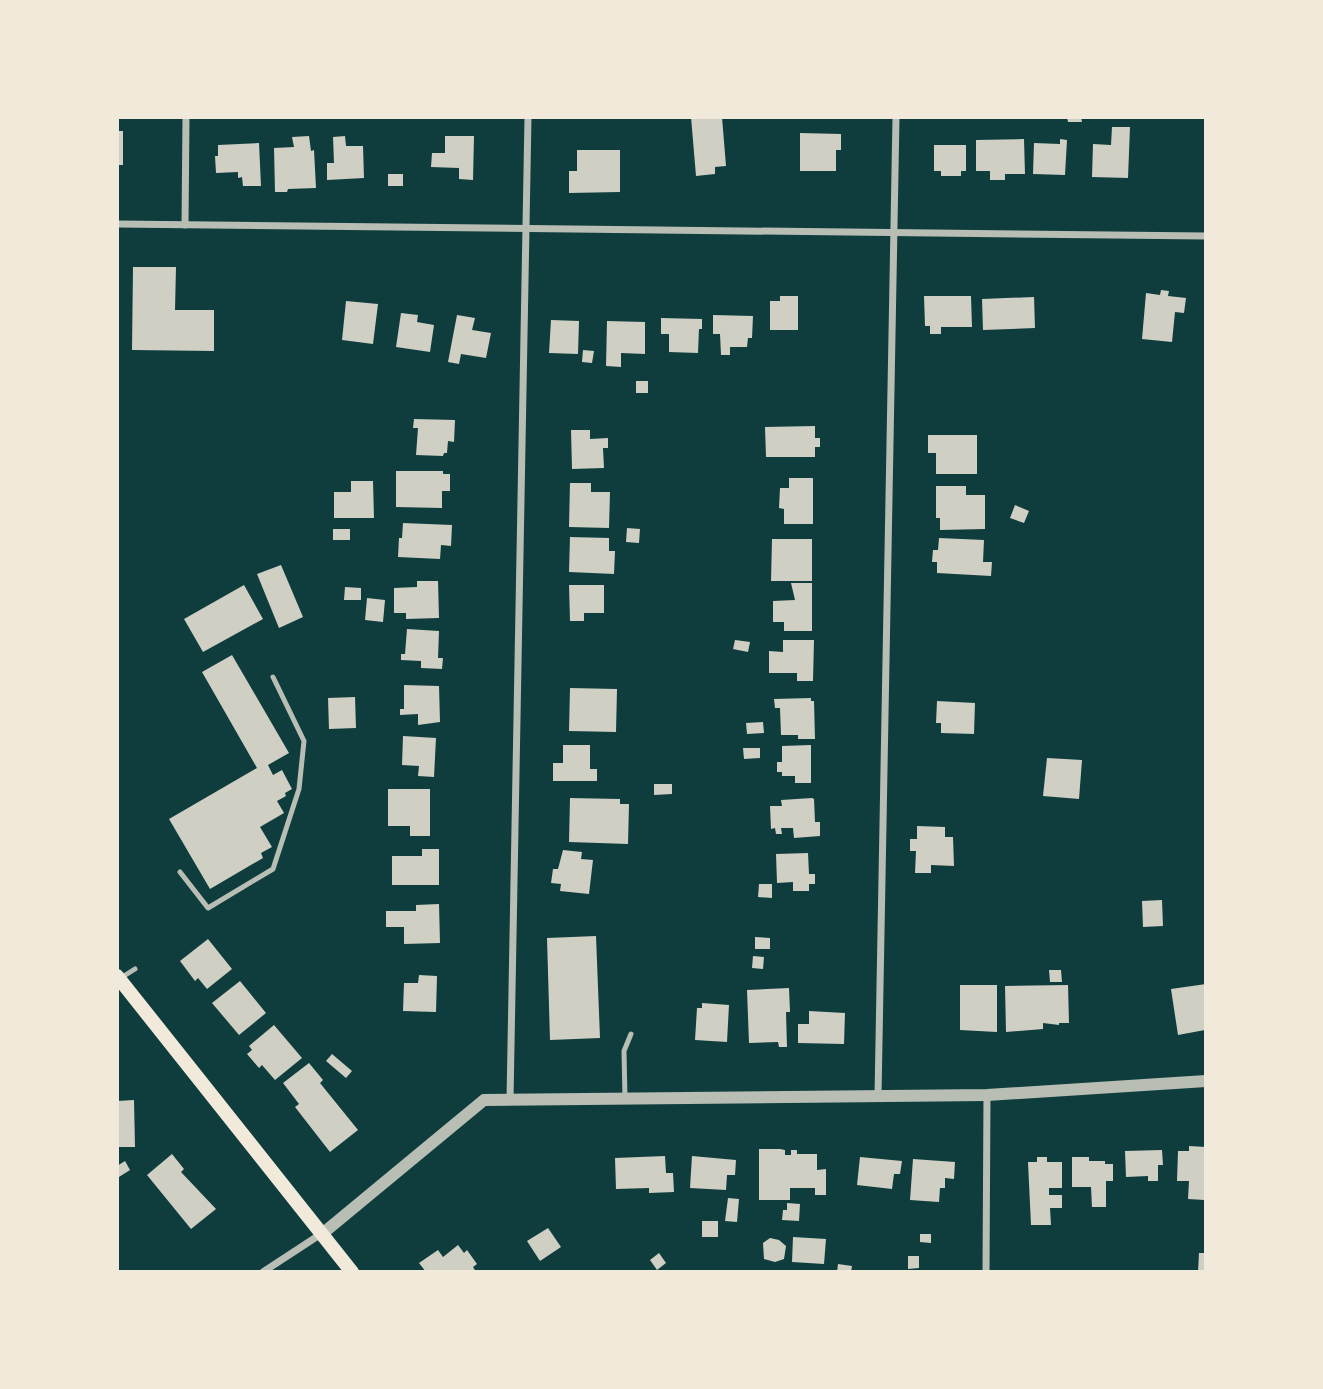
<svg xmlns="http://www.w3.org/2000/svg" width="1323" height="1389" font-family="Signika,sans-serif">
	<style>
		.building { fill: #cfcfc3 }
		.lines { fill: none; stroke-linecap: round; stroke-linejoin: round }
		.service { stroke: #b8beb3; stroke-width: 5 }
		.minor { stroke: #b8beb3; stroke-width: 7 }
		.tertiary { stroke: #b8beb3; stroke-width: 12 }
		.secondary { stroke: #f1e9da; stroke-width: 14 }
	</style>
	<rect width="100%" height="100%" fill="#0f3d3e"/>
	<g class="building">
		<polygon points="691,117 722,117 726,166 715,167 715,174 696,176"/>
		<polygon points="1067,117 1081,117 1082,122 1068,122"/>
		<polygon points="1112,127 1130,127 1128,178 1092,177 1093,144 1111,145"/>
		<rect x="117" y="131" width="6" height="34"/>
		<polygon points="800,133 841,134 841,150 836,150 836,171 800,171"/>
		<polygon points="309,136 311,151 314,150 316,188 288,189 287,192 275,192 274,148 294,147 292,137"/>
		<polygon points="345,136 346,146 363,146 364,178 327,180 327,163 334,163 333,137"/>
		<polygon points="445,136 474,136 473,180 459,179 459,168 431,167 432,153 445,153"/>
		<polygon points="1024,139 1025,174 1005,174 1005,180 990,180 990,171 976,171 976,140"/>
		<polygon points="1060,139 1067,140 1065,175 1033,174 1034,143 1060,144"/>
		<polygon points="259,143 261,186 243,186 242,177 238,178 238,172 216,173 215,156 218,156 218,145"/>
		<polygon points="934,145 966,145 966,171 961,171 961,176 941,176 941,171 934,171"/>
		<polygon points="577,150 620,150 620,192 569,193 569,171 577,171"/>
		<rect x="388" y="174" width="15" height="12"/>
		<polygon points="133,267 176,267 175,310 214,310 214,351 132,350"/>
		<polygon points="1161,290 1169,291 1168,296 1186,298 1184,313 1175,312 1172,342 1142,339 1146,293 1160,295"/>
		<polygon points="780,296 798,296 798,330 770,330 770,301 780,301"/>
		<polygon points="924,296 971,296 972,327 941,327 941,334 930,334 930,326 925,326"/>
		<polygon points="1034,297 1035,328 983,330 982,299"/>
		<polygon points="346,301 378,304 373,344 342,340"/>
		<polygon points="401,313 418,315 417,322 434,325 430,352 396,347"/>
		<polygon points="457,315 475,318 472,330 491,333 486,358 461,354 459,364 448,362"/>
		<polygon points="713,315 753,316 752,338 748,338 747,347 730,347 730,355 721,355 720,334 713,334"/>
		<polygon points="661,318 702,319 702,329 699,329 698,353 669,352 669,334 661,334"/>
		<polygon points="551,320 579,321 578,354 549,353"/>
		<polygon points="607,321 645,322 645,354 621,353 621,367 606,366"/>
		<polygon points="583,350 594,351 592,363 582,362"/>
		<rect x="636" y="381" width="12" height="12"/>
		<polygon points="414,419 455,420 454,442 448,441 447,453 444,453 443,456 416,455 418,428 413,428"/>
		<polygon points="815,426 815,438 820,438 820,447 815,447 815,457 766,457 765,427"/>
		<polygon points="571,430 590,430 590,439 608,438 608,448 603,448 604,468 572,469"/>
		<polygon points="928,435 977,435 977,474 936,474 936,453 928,453"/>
		<polygon points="396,471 443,471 443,474 450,474 450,491 442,491 442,508 396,507"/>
		<polygon points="789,478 813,478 813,524 784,524 784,509 779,508 780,488 789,488"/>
		<polygon points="351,481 373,481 374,518 334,518 334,492 351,492"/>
		<polygon points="570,483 591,483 591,492 610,492 609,528 569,527"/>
		<polygon points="936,486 966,486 966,495 985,495 985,529 940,530 940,518 936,518"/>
		<polygon points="1015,505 1029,511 1024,523 1010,518"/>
		<polygon points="403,523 452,525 451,546 441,545 440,559 398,557 399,538 402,538"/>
		<polygon points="627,528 640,529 639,543 626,542"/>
		<rect x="333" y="529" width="17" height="11"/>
		<polygon points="570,537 609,538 609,551 615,551 614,574 569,572"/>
		<polygon points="939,538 984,540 983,562 992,562 991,576 937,573 937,562 932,562 933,550 938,550"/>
		<polygon points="772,539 812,539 812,581 771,581"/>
		<polygon points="281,565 303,617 279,628 257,574"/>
		<polygon points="417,581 438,581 439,618 406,619 406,613 394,613 394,588 417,587"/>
		<polygon points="791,583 812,583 812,631 784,631 784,622 773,622 773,601 795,600"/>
		<polygon points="244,585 263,619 203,652 184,619"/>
		<polygon points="569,585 604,585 604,613 584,613 584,621 570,621"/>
		<polygon points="345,587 361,588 361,600 344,600"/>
		<polygon points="367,598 385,600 383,622 365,620"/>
		<polygon points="407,629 439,631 438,658 443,658 442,669 421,668 421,661 401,660 401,654 405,654"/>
		<polygon points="735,640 750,642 748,652 733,649"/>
		<polygon points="783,640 814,640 813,681 797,681 797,673 769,673 769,651 783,652"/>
		<polygon points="232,655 289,753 268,765 273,775 282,770 292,789 285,793 286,796 277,801 284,813 260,827 272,847 261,853 263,858 210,889 169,819 257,768 202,672"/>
		<polygon points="404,685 439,686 440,722 418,725 418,714 400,715 400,709 404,709"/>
		<polygon points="570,688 617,689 616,732 569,731"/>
		<polygon points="355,697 356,728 329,729 328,698"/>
		<polygon points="811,698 811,701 814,701 815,739 798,739 798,735 781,735 780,708 775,708 774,699"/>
		<polygon points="937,701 975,703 974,734 941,733 941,723 936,723"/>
		<polygon points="763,722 764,733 747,734 746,723"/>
		<polygon points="403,736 436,738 434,777 418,776 419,766 402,765"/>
		<polygon points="563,745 590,745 590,769 597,769 597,781 553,781 553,763 563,763"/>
		<polygon points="811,745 811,783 795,783 795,776 782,776 782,772 777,772 777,762 782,762 782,746"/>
		<polygon points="743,748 760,748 760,758 744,759"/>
		<polygon points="1047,758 1082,760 1079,799 1043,796"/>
		<polygon points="654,784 672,784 672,794 654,795"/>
		<polygon points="388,789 430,789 430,836 410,836 410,826 388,826"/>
		<polygon points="570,798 620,799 620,804 629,804 628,844 569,842"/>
		<polygon points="812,798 814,799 815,822 820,822 820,836 794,838 793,828 781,828 782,834 776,834 775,828 771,829 770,806 782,806 781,800"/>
		<polygon points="917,826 945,827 945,837 953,837 954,866 931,865 931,873 915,873 916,851 910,851 910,839 917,839"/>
		<polygon points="422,849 439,849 439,885 392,885 392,856 422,856"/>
		<polygon points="563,850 582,852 581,859 593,860 589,894 560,891 561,884 551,883 553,869 558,869"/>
		<polygon points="808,853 809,874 815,874 815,884 809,884 809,891 793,891 793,882 777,883 776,854"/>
		<polygon points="759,884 772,884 772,898 758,897"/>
		<polygon points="1162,900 1163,926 1143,927 1142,901"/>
		<polygon points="439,904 440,943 404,944 404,927 386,927 386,911 416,911 416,905"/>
		<polygon points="596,936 600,1038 550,1040 547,938"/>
		<polygon points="755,937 770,938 770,949 755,949"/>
		<polygon points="208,939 232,969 207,989 198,978 195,981 180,961"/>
		<polygon points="753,956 764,957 763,969 752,968"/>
		<polygon points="1049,970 1061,970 1062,982 1050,982"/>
		<polygon points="419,975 437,976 436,1012 403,1011 404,983 418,983"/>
		<polygon points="240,981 266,1013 239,1035 212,1003"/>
		<polygon points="1206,984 1205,1030 1178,1035 1171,989"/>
		<polygon points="960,985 997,985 997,1032 960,1030"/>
		<polygon points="1068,985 1069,1023 1059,1023 1059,1025 1043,1023 1043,1029 1006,1032 1005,986"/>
		<polygon points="789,988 790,1012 786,1012 787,1047 779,1047 778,1042 749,1043 747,990"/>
		<polygon points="702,1003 729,1005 727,1042 695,1040 697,1008 702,1008"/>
		<polygon points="809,1011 845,1013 844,1044 798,1043 798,1024 809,1024"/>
		<polygon points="274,1025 302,1058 275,1080 262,1065 259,1068 247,1054 252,1050 249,1046"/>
		<polygon points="332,1054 352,1071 346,1078 326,1061"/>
		<polygon points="309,1063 323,1080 320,1083 358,1130 330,1152 295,1107 299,1104 283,1083"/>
		<polygon points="134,1100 135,1147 117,1147 117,1101"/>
		<polygon points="1189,1146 1206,1147 1206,1196 1204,1196 1204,1200 1188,1199 1189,1181 1177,1181 1178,1151 1189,1151"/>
		<polygon points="759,1149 780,1149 785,1150 785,1155 791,1155 791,1150 797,1150 797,1154 817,1154 817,1170 826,1169 826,1195 815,1195 815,1188 790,1188 790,1200 759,1200"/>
		<polygon points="1162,1150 1163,1165 1158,1165 1158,1181 1148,1181 1148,1176 1126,1177 1125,1151"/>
		<polygon points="172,1154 184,1169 181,1172 216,1209 191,1229 147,1175"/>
		<polygon points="665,1156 666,1173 673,1173 674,1192 649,1193 649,1188 616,1189 615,1158"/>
		<polygon points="692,1156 736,1160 735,1175 727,1175 726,1190 690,1188"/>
		<polygon points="860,1157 902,1161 900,1174 894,1174 892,1189 857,1185"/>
		<polygon points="1037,1157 1047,1157 1047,1162 1062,1162 1062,1188 1049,1188 1049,1195 1062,1195 1062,1208 1050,1208 1051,1225 1031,1225 1028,1162 1037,1162"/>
		<polygon points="1072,1157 1089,1157 1089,1161 1105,1161 1105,1164 1113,1164 1113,1181 1106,1181 1106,1207 1092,1207 1091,1187 1072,1187"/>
		<polygon points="913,1159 955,1162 954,1179 945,1178 945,1188 940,1188 939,1202 910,1200"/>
		<polygon points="125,1161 130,1170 119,1177 117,1166"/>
		<polygon points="728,1198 739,1199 737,1222 725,1221"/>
		<polygon points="787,1203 800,1204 799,1221 782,1220 783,1210 787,1210"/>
		<rect x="702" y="1221" width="16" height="16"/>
		<polygon points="548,1228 561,1247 540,1261 527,1241"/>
		<polygon points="920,1234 931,1234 931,1243 920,1242"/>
		<polygon points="793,1237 826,1239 824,1264 792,1262"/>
		<polygon points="770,1238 779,1240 786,1246 784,1259 775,1262 764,1259 763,1243"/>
		<polygon points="458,1245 464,1253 467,1250 477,1264 473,1267 476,1272 426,1272 419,1263 438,1250 443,1257"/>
		<polygon points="659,1253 666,1263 657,1270 650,1260"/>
		<polygon points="1199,1253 1206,1253 1206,1272 1198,1272"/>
		<polygon points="908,1256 919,1256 919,1268 908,1269"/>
		<polygon points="838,1264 852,1266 851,1272 837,1272"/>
	</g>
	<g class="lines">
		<g class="service">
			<polyline points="180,872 208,908 273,869 299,789 304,741 273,677"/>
			<polyline points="119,979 135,969"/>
			<polyline points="625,1099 624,1051 631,1034"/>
		</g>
		<g class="minor">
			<polyline points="117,224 1206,236"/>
			<polyline points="185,225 186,117"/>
			<polyline points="878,1096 896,117"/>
			<polyline points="510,1100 528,117"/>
			<polyline points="263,1272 321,1234"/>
			<polyline points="986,1272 987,1095"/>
		</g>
		<polyline class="tertiary" points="322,1234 484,1100 987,1095 1206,1081"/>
		<polyline class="secondary" points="117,976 352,1272"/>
	</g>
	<rect width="1323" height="1389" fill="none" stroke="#f1e9da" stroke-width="238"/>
</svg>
